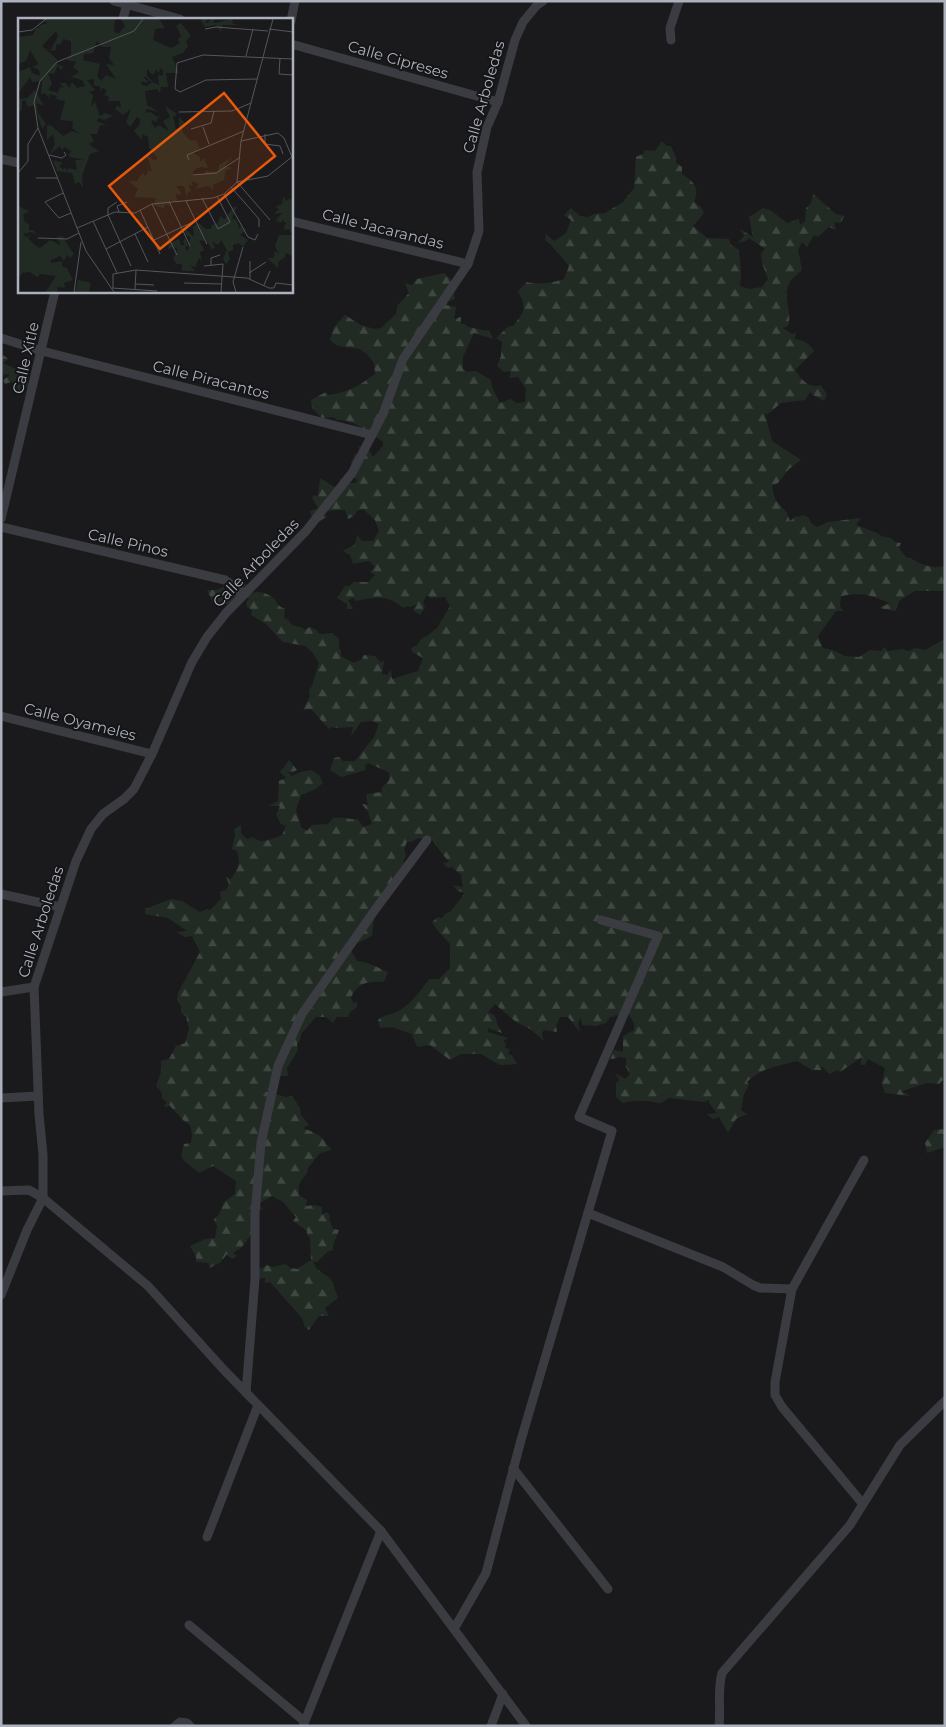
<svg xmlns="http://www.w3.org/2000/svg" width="946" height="1727" font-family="Montserrat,sans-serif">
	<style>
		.forest { fill: url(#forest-firs) }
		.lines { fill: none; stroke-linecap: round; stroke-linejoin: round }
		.street { stroke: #3b3c41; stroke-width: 9 }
		.labels { text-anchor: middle; stroke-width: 4; stroke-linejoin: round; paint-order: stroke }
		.street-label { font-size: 15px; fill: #acb1bc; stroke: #151517 }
		.inset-road { fill: none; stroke: #54565c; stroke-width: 1 }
		.view { fill: #e8590c; fill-opacity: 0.15; stroke: #e8590c; stroke-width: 2.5 }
		.inset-edge { fill: none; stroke: #acb1bc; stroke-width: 2.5 }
	</style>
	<defs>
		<pattern id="forest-firs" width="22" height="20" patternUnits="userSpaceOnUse" patternTransform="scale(1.25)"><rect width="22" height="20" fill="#212b23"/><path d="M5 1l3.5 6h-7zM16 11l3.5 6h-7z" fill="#3f4741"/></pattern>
	</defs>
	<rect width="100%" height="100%" fill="#1a1a1c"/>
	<g class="forest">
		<path d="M662,141L667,146H671L676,157V163L682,167V174C694,182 700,187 694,202L701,207L704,213L693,226L707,238L729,239L731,245L739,250L741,273L740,286L749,289L762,287L768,279L762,263L761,253L765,249L749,238L746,241L738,243L744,236L740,229L753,237L749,217L763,208L770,210L787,223L799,219L800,225L805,221L806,208L811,203L813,194L836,214L844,216L841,223L834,222L836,230L829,227L818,237L814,235L807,247L802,242L798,250L802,270C798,274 792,278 790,282C781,296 793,311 788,326L783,328L792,334L796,333L794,339C804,340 809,343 814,351L795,370C802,380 808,389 821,385L827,395L824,401L813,395L810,392L805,400L781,403L768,414H765L772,441L801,460L789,469L778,483L772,486L775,499L787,513L790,521L796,516L798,517L803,515L809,518L811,523L817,527L828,522L861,518L856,525L877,533L881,536L891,538L895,542L901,543L899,548L906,557C915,559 922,566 933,567C937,568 940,566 945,566V591H915L899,601L897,608L895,611L879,608L890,603C869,595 864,592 841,596L840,606L843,611H836L818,636L823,648L833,650L845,656L859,657L870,650L881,651L884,647L888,651L902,649L909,651L915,648L925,650L945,639V1078L939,1084L927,1083L902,1091L910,1096L885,1093L882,1084L885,1068L868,1059L865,1065H860L862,1057L840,1072L838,1070L829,1074L822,1066L821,1070H812L797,1061C779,1066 760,1068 747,1082L749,1085L744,1094L741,1110L747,1114L736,1119L728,1133L719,1117L713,1119L707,1114L717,1113L709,1103V1100L704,1102L669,1098C658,1107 656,1101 645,1101C637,1101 631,1101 623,1103L616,1097V1083L619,1080L615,1073L625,1079L630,1074L626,1067V1058L620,1057L610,1060L614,1050L623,1052V1036L634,1030V1024L628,1012L621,1016L615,1015L614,1017H610L606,1023L596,1026L582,1025L581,1017L578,1023L580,1032L568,1017H560L556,1026L557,1032L544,1030L542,1033L543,1040L530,1029L516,1022L495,1004L488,1012L495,1016L498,1026L502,1033L488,1028V1032L508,1038L503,1041L506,1044L505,1048L510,1049L508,1054L512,1055L517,1064L500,1065L481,1054H461L450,1060L430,1045L417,1047L412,1034L392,1027L380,1028L378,1020C383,1015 390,1015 397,1012C410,1005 421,991 429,979H439L450,968V944L437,930L432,922L438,917L442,918L446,913L450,912L465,893L458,891L453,885L463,887L461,875L452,867L448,868L443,863L449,862L440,851L432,839L418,838L411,842H407L404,849L406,855L403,862L406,864L390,893V899H385L374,916L372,936L349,947L357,961C371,963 376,967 388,972L384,982C369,981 359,982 351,997L353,1003L357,1002V1007L350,1012L348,1017H337L333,1023L326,1017H316L301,1034L300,1040L297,1044L298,1050L287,1068L288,1076H277L275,1079L278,1086L265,1091L285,1097L292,1096L300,1108L301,1115L309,1125L303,1128C310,1131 320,1134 324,1140C327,1145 328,1146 332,1150L320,1153L308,1168L307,1173L299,1184V1195L307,1200L306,1206L315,1205L322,1207V1215L327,1212L330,1216L329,1219L333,1229L339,1230L333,1245V1250L327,1252L317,1262H313L317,1269L331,1279L338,1298L325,1308L329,1316H319L309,1330L305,1327L302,1318L270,1282L265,1283V1278H260L258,1282L259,1268H262L267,1265L273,1267L286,1264L290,1268L297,1269L311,1260L310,1238L307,1235V1231L293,1221L296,1217L283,1202L272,1196L262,1202L257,1203L263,1209L253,1212L257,1227L242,1247L233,1253L237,1256L232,1259L227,1254L220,1263L209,1268V1263L196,1262V1257L190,1246L205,1239L215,1238L217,1226L214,1219L219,1214L224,1202L235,1194L236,1181L213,1166L199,1173L184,1161L181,1156L184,1144L191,1143L192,1134L190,1125L184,1121L169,1105L166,1107L164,1106L167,1102L162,1098V1093L156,1086L161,1072V1061L169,1059L176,1046L185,1043L189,1029L186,1016L181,1013V1006L177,1000L178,993L200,952L192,936L185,937L176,932L187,931L168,918L145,914V909L171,899L182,901L200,912L207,909L210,910L221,899L220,892L226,890L229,884L226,877L231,879C240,866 240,865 237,851L232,849L235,835L234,829L241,825V833L247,839L253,837C261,845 272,839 282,835L286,826L281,824L276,815L280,806H268L278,801L279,781L286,778L280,772L289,760L297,770L292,773L286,771L292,776L300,772L311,770L319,775L323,783L314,790L301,795L296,810L301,827L307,831L312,825L328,824L333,818C342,816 350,820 358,819L363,827L372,824L368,812L362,804L368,805L366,794L382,792L381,789L389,780V773L386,771L368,763L365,766L366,770L341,777L330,770L334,758L339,757L343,761H355L374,737L379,724L371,721L361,722L351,736L353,727L337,728L332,727L329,729L311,709L303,710L310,696L309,690L312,686L319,663L312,652L305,646L283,642L266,624L251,615L252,610L247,607L246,602L249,599L243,592C232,604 230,605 213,603L207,590H216L224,587V591L230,590L242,579L252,593C259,591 267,593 272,597C279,602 274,604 285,609L284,618L288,620L292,625L303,628L304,630L310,627L317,630V632L321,634L332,633L339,639V649L341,650V656L354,663L362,659L364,655L375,656L380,662L384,661L382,674L387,675L391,669L392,679L418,671L423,658L412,652L411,648L416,646L422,638L427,636L437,628L450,606L445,597L430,598L427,595L423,602L425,608L420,615L413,610L418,604L410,607L407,606L403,608C389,594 374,597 356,601L353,598L348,600L353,609H347V604L337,598L345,586H350L353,582H368L375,575L370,572L375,567L369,561L353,564L350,555L343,551C353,545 355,548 357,535L362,541H373L379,531L375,520L363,509L357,511L354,516L348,519L345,510C335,510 326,510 317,515L328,516L318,522L312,518L310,511L318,508L312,498L314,495L318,496L320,478L336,488L340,482V479L349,483H356L357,479L348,476L353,469L351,463L355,454H361L358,446L369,450L373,457L383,446V442C369,433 354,419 337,420L333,417L322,418L312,408L311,400L326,392L329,395C351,391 357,387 375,374L374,363L367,354L360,349L338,346L330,340L334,327L345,315L361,325L374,329L381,328L396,314L397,306L409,293L405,283L412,285L417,279L444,273L457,285L454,294L455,299L448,302L446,305L456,307L454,319L461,317V324H465L468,327C475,328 482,331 489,330L493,339L474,333L463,357V369L467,372L476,371L491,380L492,387L500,403L511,399L516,403L525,402L526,389L518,377L509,378L511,371L504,372L497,366L501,356L502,342L496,338L509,326H513C525,311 527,309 518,291L527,282C538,285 553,283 564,279L569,266L550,244L545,240L546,234L554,241L566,233L571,220L564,215L571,208L580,216L588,217L594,214L605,213L623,202L634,188L636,157L643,154L645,150L655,151Z"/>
		<polygon points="1,353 8,359 3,363 18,370 21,373 28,374 28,386 18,393 14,391 16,384 11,382 5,384 3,380 10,375 5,374 1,377"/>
		<polygon points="945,1129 945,1147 927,1153 925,1143 934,1130"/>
	</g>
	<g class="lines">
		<g class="street">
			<polyline points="114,1 180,19"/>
			<polyline points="123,19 127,4"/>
			<polyline points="291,21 295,1"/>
			<polyline points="671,40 670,28 679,1"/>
			<polyline points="291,44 498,102"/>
			<polyline points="1,159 19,163"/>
			<polyline points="291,221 468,264"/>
			<polyline points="1,338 42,351 372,435"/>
			<polyline points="1,519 55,291"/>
			<polyline points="1,527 225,580 245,594"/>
			<polyline points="1,716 152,754"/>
			<polyline points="1,894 60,907"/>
			<polyline points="1,992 34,987"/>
			<polyline points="1,1098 38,1096"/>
			<polyline points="1,1191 29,1190 43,1198 148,1286 224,1370 381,1531 526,1726"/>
			<polyline points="588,1213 723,1267 753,1285 760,1288 792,1289"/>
			<polyline points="1,1295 27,1230 43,1198 43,1155 39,1114 34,987 76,861 91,829 103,814 124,799 134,789 152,754 192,662 207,637 226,613 306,531 352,473 383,414 403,359 468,264 479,231 477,172 487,127 498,102 515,40 523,22 537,5 543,1"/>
			<polyline points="246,1393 255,1279 255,1214 261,1143 278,1066 302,1014 377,907 427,840"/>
			<polyline points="513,1468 608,1589"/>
			<polyline points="863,1504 782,1407 775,1395 775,1382 792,1289 864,1160"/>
			<polyline points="207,1537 258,1405"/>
			<polyline points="189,1625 304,1721"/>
			<polyline points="454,1629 486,1573 521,1440 612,1131 579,1117 658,936 601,920"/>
			<polyline points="175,1726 180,1722 187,1723 190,1726"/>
			<polyline points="303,1726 381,1531"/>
			<polyline points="491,1726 503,1694"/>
			<path d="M719,1726C721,1708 717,1691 722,1673L850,1525L900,1445L945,1401"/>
		</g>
	</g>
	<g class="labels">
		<g class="street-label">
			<text transform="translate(398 60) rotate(16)" y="5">Calle Cipreses</text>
			<text transform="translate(484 97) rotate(-74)" y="5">Calle Arboledas</text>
			<text transform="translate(383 229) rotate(14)" y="5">Calle Jacarandas</text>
			<text transform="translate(26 358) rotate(-77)" y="5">Calle Xitle</text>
			<text transform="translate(211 380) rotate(14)" y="5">Calle Piracantos</text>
			<text transform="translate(128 543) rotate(13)" y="5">Calle Pinos</text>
			<text transform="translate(256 563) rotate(-46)" y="5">Calle Arboledas</text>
			<text transform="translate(80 722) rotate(14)" y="5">Calle Oyameles</text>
			<text transform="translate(41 922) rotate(-72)" y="5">Calle Arboledas</text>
		</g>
	</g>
	<g transform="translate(18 18)">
		<rect width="275" height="275" fill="#1a1a1c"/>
		<path d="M24,1H97L96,14L101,15L107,8L103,1H141L147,10L137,11L135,22L153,30L162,25L160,21L163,18L158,8L163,5L173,18L168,23L170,28L165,35L154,39L161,55H148L150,69H143L142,75L139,71L127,73L129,87L141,94L129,91L127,95L133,94L139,99L142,97L138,104L135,102L133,104L137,110L140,107L151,113L145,103L152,99L147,88L159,96L155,99L158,111L161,110V99L169,107L163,108L166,116L173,123L178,122L182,130L176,135L182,139V144L186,140L190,150L182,149L175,153V158L187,156V153L200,154L201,147L214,139L207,148L215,150L208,152L206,162L195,167V172L190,168L177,171L181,166L173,163L175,168L170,167L173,173L169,175L170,185L166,168H158L164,176L157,177L160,182L157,184L151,182L152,188L147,186L146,191L136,187L138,180L116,179L120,171L111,163H119L124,155L128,158L130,153H134L128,135L136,143L140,140L131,130L130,119L124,116V122L116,113L122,106V101L119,99L112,109L108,104L113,91L105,97L97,91L99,87L103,90L102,83H90L91,79L86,77L89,72L84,70L82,74V68H76V61L69,62L77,72L71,74L75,77L73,89L77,84L82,98L87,95L95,98L86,102L81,100L79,103L89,108L82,107L79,116H72L76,123L71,126L81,133L72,136L64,158L65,170L61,164L57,166L54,155L39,153L35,142L45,145L41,148L46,152L47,149L49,153L51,150L59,152L57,142H66L52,139L50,137L53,133L46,129L44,133L42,128L32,136L37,126L35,116L29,122V107L34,108L45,118L54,113L62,116L54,110L55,103L42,102L47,83L38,81L36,85L39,78L31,76L32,81L27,75L23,76L24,63L14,64L12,59L0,76V54L12,49L14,55L22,58L21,52L15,49L20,46L12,32L8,43L0,46V19L15,17L18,10H22L20,8L29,5ZM38,13L40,18L32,33L38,32V27L43,26L45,21L53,23V37L49,42L58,44L55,49L61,54L53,59L64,62L67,68L59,70L54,64L51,70L48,65H42L46,70L42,69L40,75L30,72L34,66L30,55L36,56L40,47L42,52L46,49L39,46V41L24,28ZM79,23L84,29H93L91,40L96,47L88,46L98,61L88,57L83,63L79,58L82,46L65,42L66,36L75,35ZM142,50L145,52V58L140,57L141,67L134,64L129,68L124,67L123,64H131L125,59H128L132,63H134L129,58V51L135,57L138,52L141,55ZM182,1H190L187,5H190L192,1H197L195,4L198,5L213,1L216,4L213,5L221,7H205L203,14L198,7L187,9ZM17,72L26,88L18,85L20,95L28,106L24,111L16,87L10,89L7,82L4,83V92L0,94L1,81L9,80ZM275,175V238L267,235V239L260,244V250L249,240H256L257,233L261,236L257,228L261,217H274L271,211L267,212L266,207L269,206L265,202L263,205L258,202L264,195L256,196L261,191L257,189L264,186L265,179L268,180L267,183L272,180L273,183ZM0,188L11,193L5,197L7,204L11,206V212H15L19,217L13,214L5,216L8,219L14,217L10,220L17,227L22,230L32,222L43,227L38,219L44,218L56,236L52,240L49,237L46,243L42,238L33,242V245L44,243V248L49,250L55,262L46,265L47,270L39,269L40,274H28V273L38,258L22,256L20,259L11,254L4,255L0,261ZM215,189H219L214,200L219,203L221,211L223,208L228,212L222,217L230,222L225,229L221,225L215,227V232L210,234L212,241L208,246L205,241L209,232L203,222L200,227L194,223L197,229L194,232L186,218V223L181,222L186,232L182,234L184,243L181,240L177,249L172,247L177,253H164V246H159L155,241L160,231L155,229L150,232L151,225L161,221L163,227H167L165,223L167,220L170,227L167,230L170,233L172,219L168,217L165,209L176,219L175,209L180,205L191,213L188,211H193L194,207L200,205L202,198L207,201Z" fill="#212b23" fill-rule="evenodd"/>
		<path d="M60,262L73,265L71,274H57Z" fill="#212b23"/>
		<path class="inset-road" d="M187,11L198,9L250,13M251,11L275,14M0,14L14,12L28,1M228,38L235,11M262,40L261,56L275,57M239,61L188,62L162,74L157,71L159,45L185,37L275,41M161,94L214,93L233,85M185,109L191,126M173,111L193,105L196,93M247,116V126L262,128L265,136M223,123L260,115L266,120L274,139M31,137L44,140L48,137L46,134M171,142L169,137L226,113M0,155L10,143V126L20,110M175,157L198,155L221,140M18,160H40M213,169L241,201V209M45,175L27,184L41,200L53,195M206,176L230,219L237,222L240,216M184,180L200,211L212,204L199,178M151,183L172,228M168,183L189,226M99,184L90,190V197L113,248M134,186L159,237M122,192L142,236M101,194L99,188L109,184M252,202L219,164L223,123L255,1M75,203L99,255M59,210L97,194L117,195L134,186L195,180L206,176L219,164L250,158L275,138M117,216L130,244M20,220L49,221L61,215M136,222L177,203M88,231L130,209M193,247V240L202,237M186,248L205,246L203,274M231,255L248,244M232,261V243M166,265L203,266M117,266L136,267M246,267L252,253M94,270L139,273M95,270V256L118,252L229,260L251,270M251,270H256L258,265L275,267M117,271L118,252M56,274L63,224M96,274L68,233L20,110L16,84L22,63L39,44L116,13L125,1M218,274L215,264L225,229"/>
		<path class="view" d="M206,75L257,138L142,231L91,168Z"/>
		<rect width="275" height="275" class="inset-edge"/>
	</g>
	<rect width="946" height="1727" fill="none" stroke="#acb1bc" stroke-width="5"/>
</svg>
